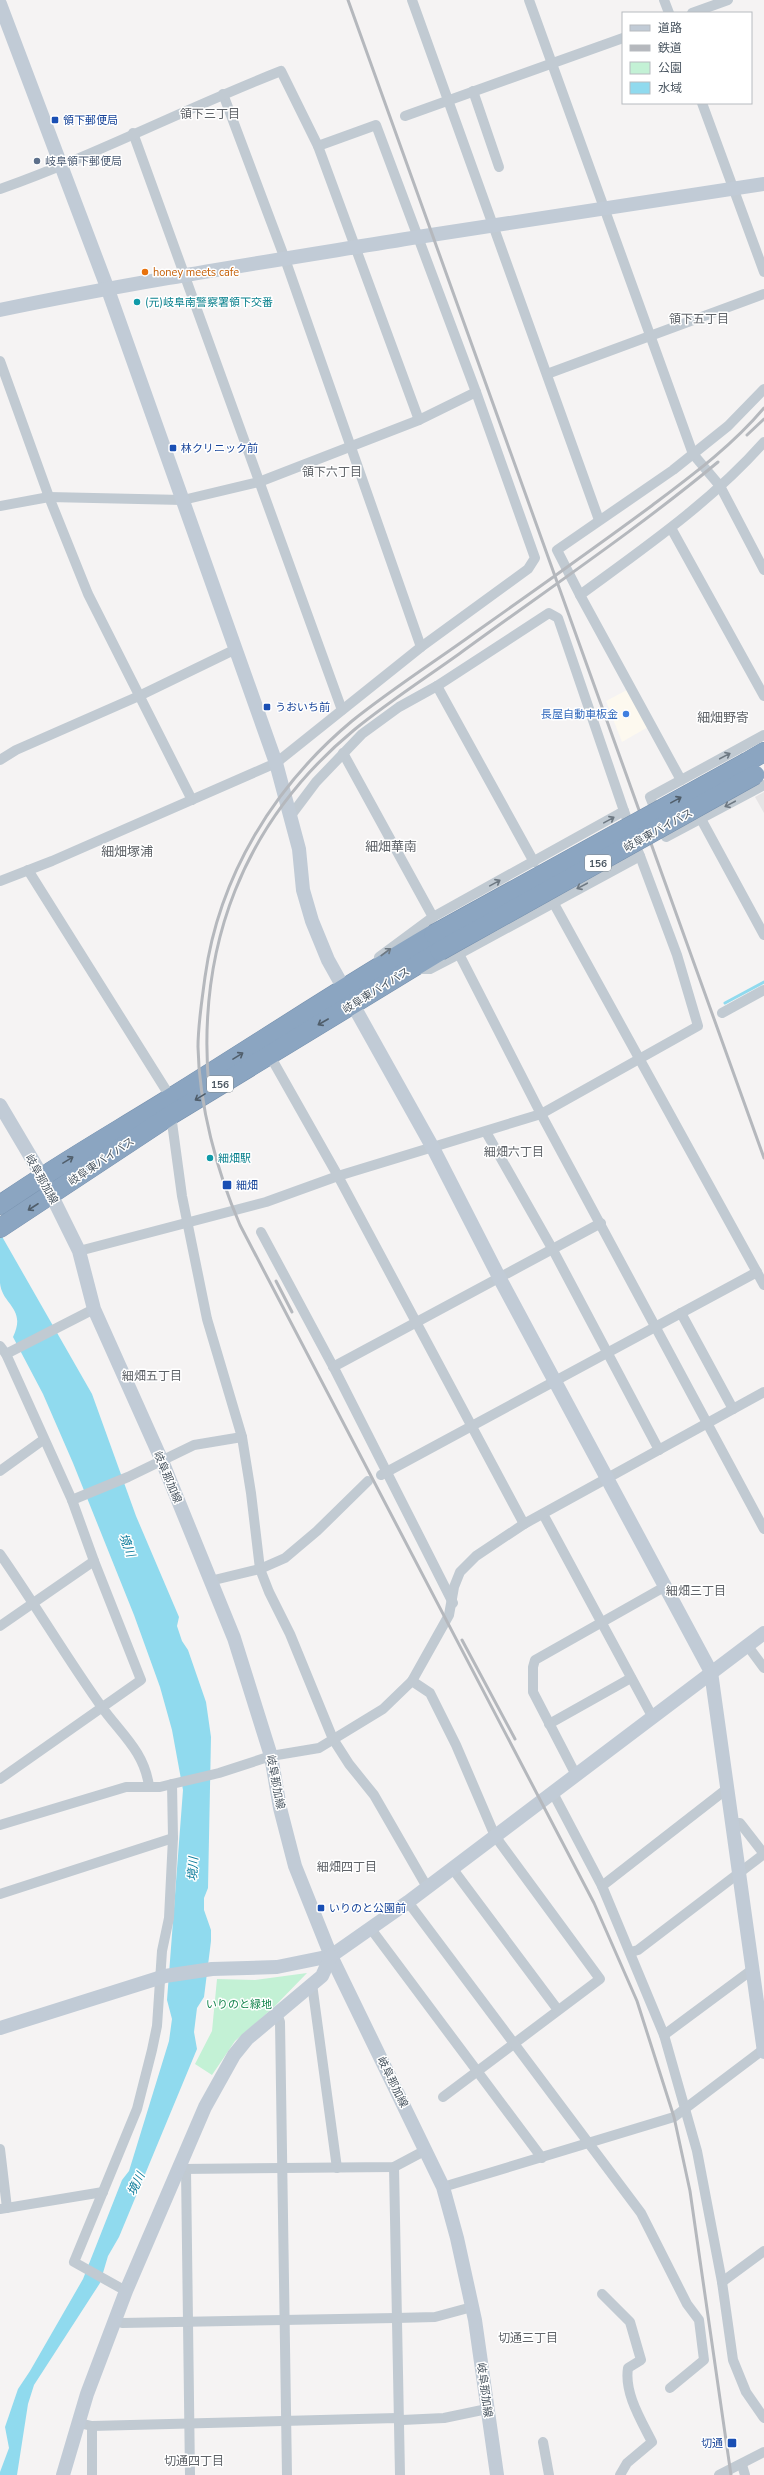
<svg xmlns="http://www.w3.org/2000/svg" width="764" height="2475" font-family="'Nunito Sans','Noto Sans JP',sans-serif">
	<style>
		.commercial { fill: #fdf9ef }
		.education { fill: #e6e4e5 }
		.green { fill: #c3f1d5 }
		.water { fill: #90daee }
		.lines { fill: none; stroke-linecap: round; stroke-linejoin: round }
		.stream { stroke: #90daee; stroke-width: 3 }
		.highway-casing { stroke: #7690ad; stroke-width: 20 }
		.street { stroke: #c1cad2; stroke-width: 10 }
		.secondary { stroke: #c1cbd6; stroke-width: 14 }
		.highway { stroke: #8ba5c1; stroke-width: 19 }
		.rail { stroke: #b5b8bd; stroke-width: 3 }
		.highway-bridge-casing { stroke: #7690ad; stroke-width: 20; stroke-linecap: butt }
		.highway-bridge { stroke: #8ba5c1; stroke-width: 19 }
		.oneway { stroke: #6e7983 }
		.oneway2 { stroke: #505e6b }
		.transit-dot { fill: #1a4fb4; stroke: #fff; stroke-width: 1.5 }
		.service-dot { fill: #5c6f8a; stroke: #fff; stroke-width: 1.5 }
		.food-dot { fill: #e8710a; stroke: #fff; stroke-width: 1.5 }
		.culture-dot { fill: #0f9aa8; stroke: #fff; stroke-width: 1.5 }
		.shop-dot { fill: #3f7fe0; stroke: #fff; stroke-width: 1.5 }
		.labels { text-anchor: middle; stroke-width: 3; stroke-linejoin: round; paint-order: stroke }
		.shield { fill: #fff; stroke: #808990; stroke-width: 1 }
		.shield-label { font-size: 10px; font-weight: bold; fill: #4a5661 }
		.transit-label { font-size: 11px; fill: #164399; stroke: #fff; text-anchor: start }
		.service-label { font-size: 11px; fill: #4e5e75; stroke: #fff; text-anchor: start }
		.food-label { font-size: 11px; fill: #c56008; stroke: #fff; text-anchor: start }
		.culture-label { font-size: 11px; fill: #0d838f; stroke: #fff; text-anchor: start }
		.shop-label { font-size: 11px; fill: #366cbe; stroke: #fff; text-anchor: end }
		.street-label { font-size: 11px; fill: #4a5661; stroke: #fff }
		.park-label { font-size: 11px; fill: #17864f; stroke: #fff }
		.neighbourhood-label { font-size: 12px; fill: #5f6368; stroke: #fff }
		.water-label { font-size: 12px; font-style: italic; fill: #0c7c9b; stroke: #fff }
		.quarter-label { font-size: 13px; fill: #5f6368; stroke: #fff }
	</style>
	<rect width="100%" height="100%" fill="#f5f3f3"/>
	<polygon class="commercial" points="627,690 648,727 622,742 606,701"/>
	<polygon class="education" points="764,792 764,813 755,797"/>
	<polygon class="green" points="307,1973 274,2007 235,2041 212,2075 195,2064 212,2031 217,1979 255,1980"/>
	<path class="water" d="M0,1233L92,1394L136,1516L179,1617L177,1626L182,1641L188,1650L206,1702L211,1737L208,1888L204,1898V1910L211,1930V1941L204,1997L197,2008L194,2032L197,2049L119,2237L108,2256L100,2283L34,2385L28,2404L17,2475H0V2472L9,2448L5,2427L18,2389L30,2371L83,2279L122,2180L129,2171L169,2041L172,2019L167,2000L183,1790L172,1730L160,1687L134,1615L73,1463L43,1394L13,1337C27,1308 2,1305 0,1283C0,1266 0,1249 0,1233Z"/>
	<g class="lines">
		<polyline class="stream" points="725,1003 764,982"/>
		<g class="highway-casing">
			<g id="highway">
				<polyline points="747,762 764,752"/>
				<path d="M0,1205C56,1166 114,1133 172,1097C259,1043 345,986 434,934"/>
				<polyline points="0,1228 171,1115 440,951"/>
			</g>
		</g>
		<g class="street">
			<polyline points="412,0 599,520"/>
			<polyline points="529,0 693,454 720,486 764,570"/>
			<polyline points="664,0 669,13"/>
			<polyline points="692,13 728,0"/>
			<polyline points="473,91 499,167"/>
			<polyline points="223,94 285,259 421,647"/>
			<polyline points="702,103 764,272"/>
			<polyline points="405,116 623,38"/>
			<polyline points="133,133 342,710"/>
			<path d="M0,189C96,155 186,108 281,71L318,146L419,420"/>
			<polyline points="0,361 49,497 88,594 192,800"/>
			<polyline points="547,374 764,294"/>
			<polyline points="0,506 49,497 183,500 259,482 419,420 476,392"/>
			<polyline points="671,528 764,696"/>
			<polyline points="580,595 557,550 673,470 728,426 764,389"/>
			<polyline points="437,686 534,862"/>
			<polyline points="764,735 650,797 666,837 764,785"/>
			<polyline points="343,753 433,917"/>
			<polyline points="0,760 16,750 139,696 236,649"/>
			<path d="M681,780L580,595C644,548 711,502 764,442"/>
			<polyline points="292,814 316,782 362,734 399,707 437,686 549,613 558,618 624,811"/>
			<polyline points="701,819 764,935"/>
			<polyline points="28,870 171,1098"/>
			<polyline points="0,881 52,861 276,763 421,647 528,569 535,558 476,392 376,125 318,146"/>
			<polyline points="553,902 764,1285"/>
			<polyline points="459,954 541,1114 764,1529"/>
			<polyline points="379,957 433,917 624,811 631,830"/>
			<polyline points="416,969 430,969 459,954 640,856 638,851"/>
			<polyline points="722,1013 764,990"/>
			<polyline points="269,1054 338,1176 524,1524"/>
			<polyline points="171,1115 182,1196 207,1319 242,1437 251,1493 260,1569 269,1592 290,1634 333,1739 349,1764 374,1795 427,1887"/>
			<polyline points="486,1132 553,1250 659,1450"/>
			<polyline points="261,1232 335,1370 453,1603"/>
			<polyline points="79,1251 266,1202 338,1176 541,1114 698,1026 677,955 640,856"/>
			<polyline points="681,1313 733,1409"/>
			<polyline points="0,1346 6,1354 72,1500 94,1561 0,1626"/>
			<polyline points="6,1354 94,1309"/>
			<polyline points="333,1367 601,1223"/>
			<polyline points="0,1471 43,1440"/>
			<polyline points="381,1475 757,1272"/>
			<polyline points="72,1500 128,1477 194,1445 242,1437"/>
			<polyline points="543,1514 652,1716"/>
			<path d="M0,1554C35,1604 66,1657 101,1706C121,1734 144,1751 149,1786"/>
			<polyline points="210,1581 260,1569 285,1558 317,1531 368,1481"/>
			<polyline points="747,1645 764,1668"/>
			<polyline points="412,1681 430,1693 456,1745 495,1836 600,1979 443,2097"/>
			<polyline points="549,1724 631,1678"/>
			<polyline points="576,1775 533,1692 533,1667 535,1660 666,1586"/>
			<polyline points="0,1779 141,1680 94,1561"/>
			<polyline points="553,1793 602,1886 664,2035 697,2151 722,2282 733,2360 746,2392 764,2418"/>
			<polyline points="733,1823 740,1823 764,1854"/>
			<polyline points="0,1825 126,1787 160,1787 172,1784 219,1773 271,1756 319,1748 383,1709 412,1681 449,1615 454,1587 460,1572 476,1556 524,1524 764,1392"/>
			<polyline points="452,1868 558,2010"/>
			<polyline points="602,1886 728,1788"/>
			<polyline points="0,1894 173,1838"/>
			<polyline points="408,1902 641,2213 687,2304 699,2320 704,2360 670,2388"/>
			<polyline points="371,1929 542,2158"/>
			<polyline points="631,1952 638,1950 764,1854"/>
			<polyline points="312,1984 337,2168"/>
			<polyline points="277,2014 280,2022 287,2475"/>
			<polyline points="664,2035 753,1969"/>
			<polyline points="0,2149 7,2208"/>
			<polyline points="394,2167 400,2475"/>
			<polyline points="181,2169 394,2167 426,2150"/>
			<polyline points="186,2170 190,2475"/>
			<polyline points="443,2187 674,2117 764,2049"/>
			<polyline points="0,2209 103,2192"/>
			<polyline points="722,2282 764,2251"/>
			<polyline points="126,2291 74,2262 137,2109 152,2050 157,2026 162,1951 169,1918 173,1838 172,1784"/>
			<path d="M602,2294L630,2322L641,2360L628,2368C624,2393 641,2420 652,2442L627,2463L620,2475"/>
			<polyline points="115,2320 122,2323 396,2318 435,2317 472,2307"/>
			<polyline points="79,2423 92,2426 397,2418 402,2420 444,2418 487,2409"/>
			<polyline points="92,2426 92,2475"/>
			<polyline points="543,2442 549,2475"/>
			<polyline points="742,2465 745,2475"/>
			<polyline points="719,2475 764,2452"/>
		</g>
		<g class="secondary">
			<polyline points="0,4 107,287 276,763 299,849 303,890 312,921 328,960 433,1148 500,1279 711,1672 764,2052"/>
			<path d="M0,310C138,281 278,260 418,237L764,184"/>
			<polyline points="0,1105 42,1176 79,1251 94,1309 162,1461 234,1638 271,1756 280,1808 295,1866 331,1956 443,2187 457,2238 475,2320 497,2475"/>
			<polyline points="0,2028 165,1976 212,1969 277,1967 331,1956 408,1902 764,1633"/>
			<polyline points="63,2475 87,2394 126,2291 205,2107 234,2055 247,2039 322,1976 331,1956"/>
		</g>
		<use href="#highway" class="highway"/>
		<g class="rail">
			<polyline points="348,0 764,1158"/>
			<polyline points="747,435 764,419"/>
			<path d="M209,1089C196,947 243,822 354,730C387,703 424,679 459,654C545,591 635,531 718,462"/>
			<polyline points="276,1281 292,1312"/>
			<polyline points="462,1640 515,1739"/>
			<path d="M731,2475L690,2191L674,2117L637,2001L594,1903L240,1225C217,1172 199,1105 198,1047C198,1024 202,1000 205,977C219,876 274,786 352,721C388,692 428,666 466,639C528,595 589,552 650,507C691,476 731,447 764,408"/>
		</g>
		<g class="highway-bridge-casing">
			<g id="highway-bridge">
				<polyline points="434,934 747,762"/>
				<polyline points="440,951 755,775"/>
			</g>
		</g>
		<use href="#highway-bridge" class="highway-bridge"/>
	</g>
	<defs><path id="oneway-shaft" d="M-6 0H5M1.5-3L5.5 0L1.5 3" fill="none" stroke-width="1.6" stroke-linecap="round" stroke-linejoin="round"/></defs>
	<g class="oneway">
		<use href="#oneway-shaft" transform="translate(725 756) rotate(-28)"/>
		<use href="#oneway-shaft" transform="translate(730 804) rotate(152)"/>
		<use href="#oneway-shaft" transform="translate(609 820) rotate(-29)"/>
		<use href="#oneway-shaft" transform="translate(495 883) rotate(-29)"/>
		<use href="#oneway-shaft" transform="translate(582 886) rotate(152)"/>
		<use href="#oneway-shaft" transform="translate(386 952) rotate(-37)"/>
	</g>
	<g class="oneway2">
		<use href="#oneway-shaft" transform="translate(676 800) rotate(-29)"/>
		<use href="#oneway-shaft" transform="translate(323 1022) rotate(150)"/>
		<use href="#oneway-shaft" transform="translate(238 1056) rotate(-32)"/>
		<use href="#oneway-shaft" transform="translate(200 1097) rotate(148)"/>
		<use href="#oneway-shaft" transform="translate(68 1160) rotate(-31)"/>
		<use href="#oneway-shaft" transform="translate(33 1207) rotate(147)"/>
	</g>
	<g class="transit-dot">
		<rect x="51" y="116" width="8" height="8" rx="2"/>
		<rect x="169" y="444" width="8" height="8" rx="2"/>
		<rect x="263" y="703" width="8" height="8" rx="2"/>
		<rect x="222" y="1180" width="10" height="10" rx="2"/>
		<rect x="317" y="1904" width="8" height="8" rx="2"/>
		<rect x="727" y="2438" width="10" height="10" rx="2"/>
	</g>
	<circle class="service-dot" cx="37" cy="161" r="4"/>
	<circle class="food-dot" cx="145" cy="272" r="4"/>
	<g class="culture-dot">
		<circle cx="137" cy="302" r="4"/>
		<circle cx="210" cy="1158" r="4"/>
	</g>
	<circle class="shop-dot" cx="626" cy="714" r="4"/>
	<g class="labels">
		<g class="shield">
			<rect x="585" y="855" width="26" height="16" rx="3"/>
			<rect x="207" y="1076" width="26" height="16" rx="3"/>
		</g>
		<g class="shield-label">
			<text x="598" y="867">156</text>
			<text x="220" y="1088">156</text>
		</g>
		<g class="transit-label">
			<text x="63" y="124">領下郵便局</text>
			<text x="181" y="452">林クリニック前</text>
			<text x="275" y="711">うおいち前</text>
			<text x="236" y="1189">細畑</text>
			<text x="329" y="1912">いりのと公園前</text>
			<text x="723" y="2447" text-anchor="end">切通</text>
		</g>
		<g class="service-label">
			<text x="45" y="165">岐阜領下郵便局</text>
		</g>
		<g class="food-label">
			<text x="153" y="276">honey meets cafe</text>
		</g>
		<g class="culture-label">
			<text x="145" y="306">(元)岐阜南警察署領下交番</text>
			<text x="218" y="1162">細畑駅</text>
		</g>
		<g class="shop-label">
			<text x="618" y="718">長屋自動車板金</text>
		</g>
		<g class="street-label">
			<text transform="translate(658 830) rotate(-29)" y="4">岐阜東バイパス</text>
			<text transform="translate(376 990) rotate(-32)" y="4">岐阜東バイパス</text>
			<text transform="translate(101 1161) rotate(-34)" y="4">岐阜東バイパス</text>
			<text transform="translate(42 1179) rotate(61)" y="4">岐阜那加線</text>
			<text transform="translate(168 1477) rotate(67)" y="4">岐阜那加線</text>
			<text transform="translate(276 1782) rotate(79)" y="4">岐阜那加線</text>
			<text transform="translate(393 2082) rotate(64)" y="4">岐阜那加線</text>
			<text transform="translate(485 2390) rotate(82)" y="4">岐阜那加線</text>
		</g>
		<g class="park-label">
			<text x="239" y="2008">いりのと緑地</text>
		</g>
		<g class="neighbourhood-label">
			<text x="210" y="118">領下三丁目</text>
			<text x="699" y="323">領下五丁目</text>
			<text x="332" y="476">領下六丁目</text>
			<text x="514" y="1156">細畑六丁目</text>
			<text x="152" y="1380">細畑五丁目</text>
			<text x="696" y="1595">細畑三丁目</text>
			<text x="347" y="1871">細畑四丁目</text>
			<text x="528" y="2342">切通三丁目</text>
			<text x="194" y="2465">切通四丁目</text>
		</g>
		<g class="water-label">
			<text transform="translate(127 1545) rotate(69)" y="4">境川</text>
			<text transform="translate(193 1869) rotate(-87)" y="4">境川</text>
			<text transform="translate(136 2184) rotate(-65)" y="4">境川</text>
		</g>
		<g class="quarter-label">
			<text x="723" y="722">細畑野寄</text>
			<text x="391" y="851">細畑華南</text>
			<text x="127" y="856">細畑塚浦</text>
		</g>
	</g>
	<rect x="622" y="12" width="130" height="92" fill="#ffffff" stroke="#b7bbc0"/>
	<rect x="630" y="25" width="20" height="6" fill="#c1cbd6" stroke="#b7bbc0"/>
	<text x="658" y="32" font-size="12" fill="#4a5661">道路</text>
	<rect x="630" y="45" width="20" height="6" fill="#b5b8bd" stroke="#b7bbc0"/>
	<text x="658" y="52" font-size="12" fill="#4a5661">鉄道</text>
	<rect x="630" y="62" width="20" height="12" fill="#c3f1d5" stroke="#b7bbc0"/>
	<text x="658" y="72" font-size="12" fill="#4a5661">公園</text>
	<rect x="630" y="82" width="20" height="12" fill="#90daee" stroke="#b7bbc0"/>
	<text x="658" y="92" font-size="12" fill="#4a5661">水域</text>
</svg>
